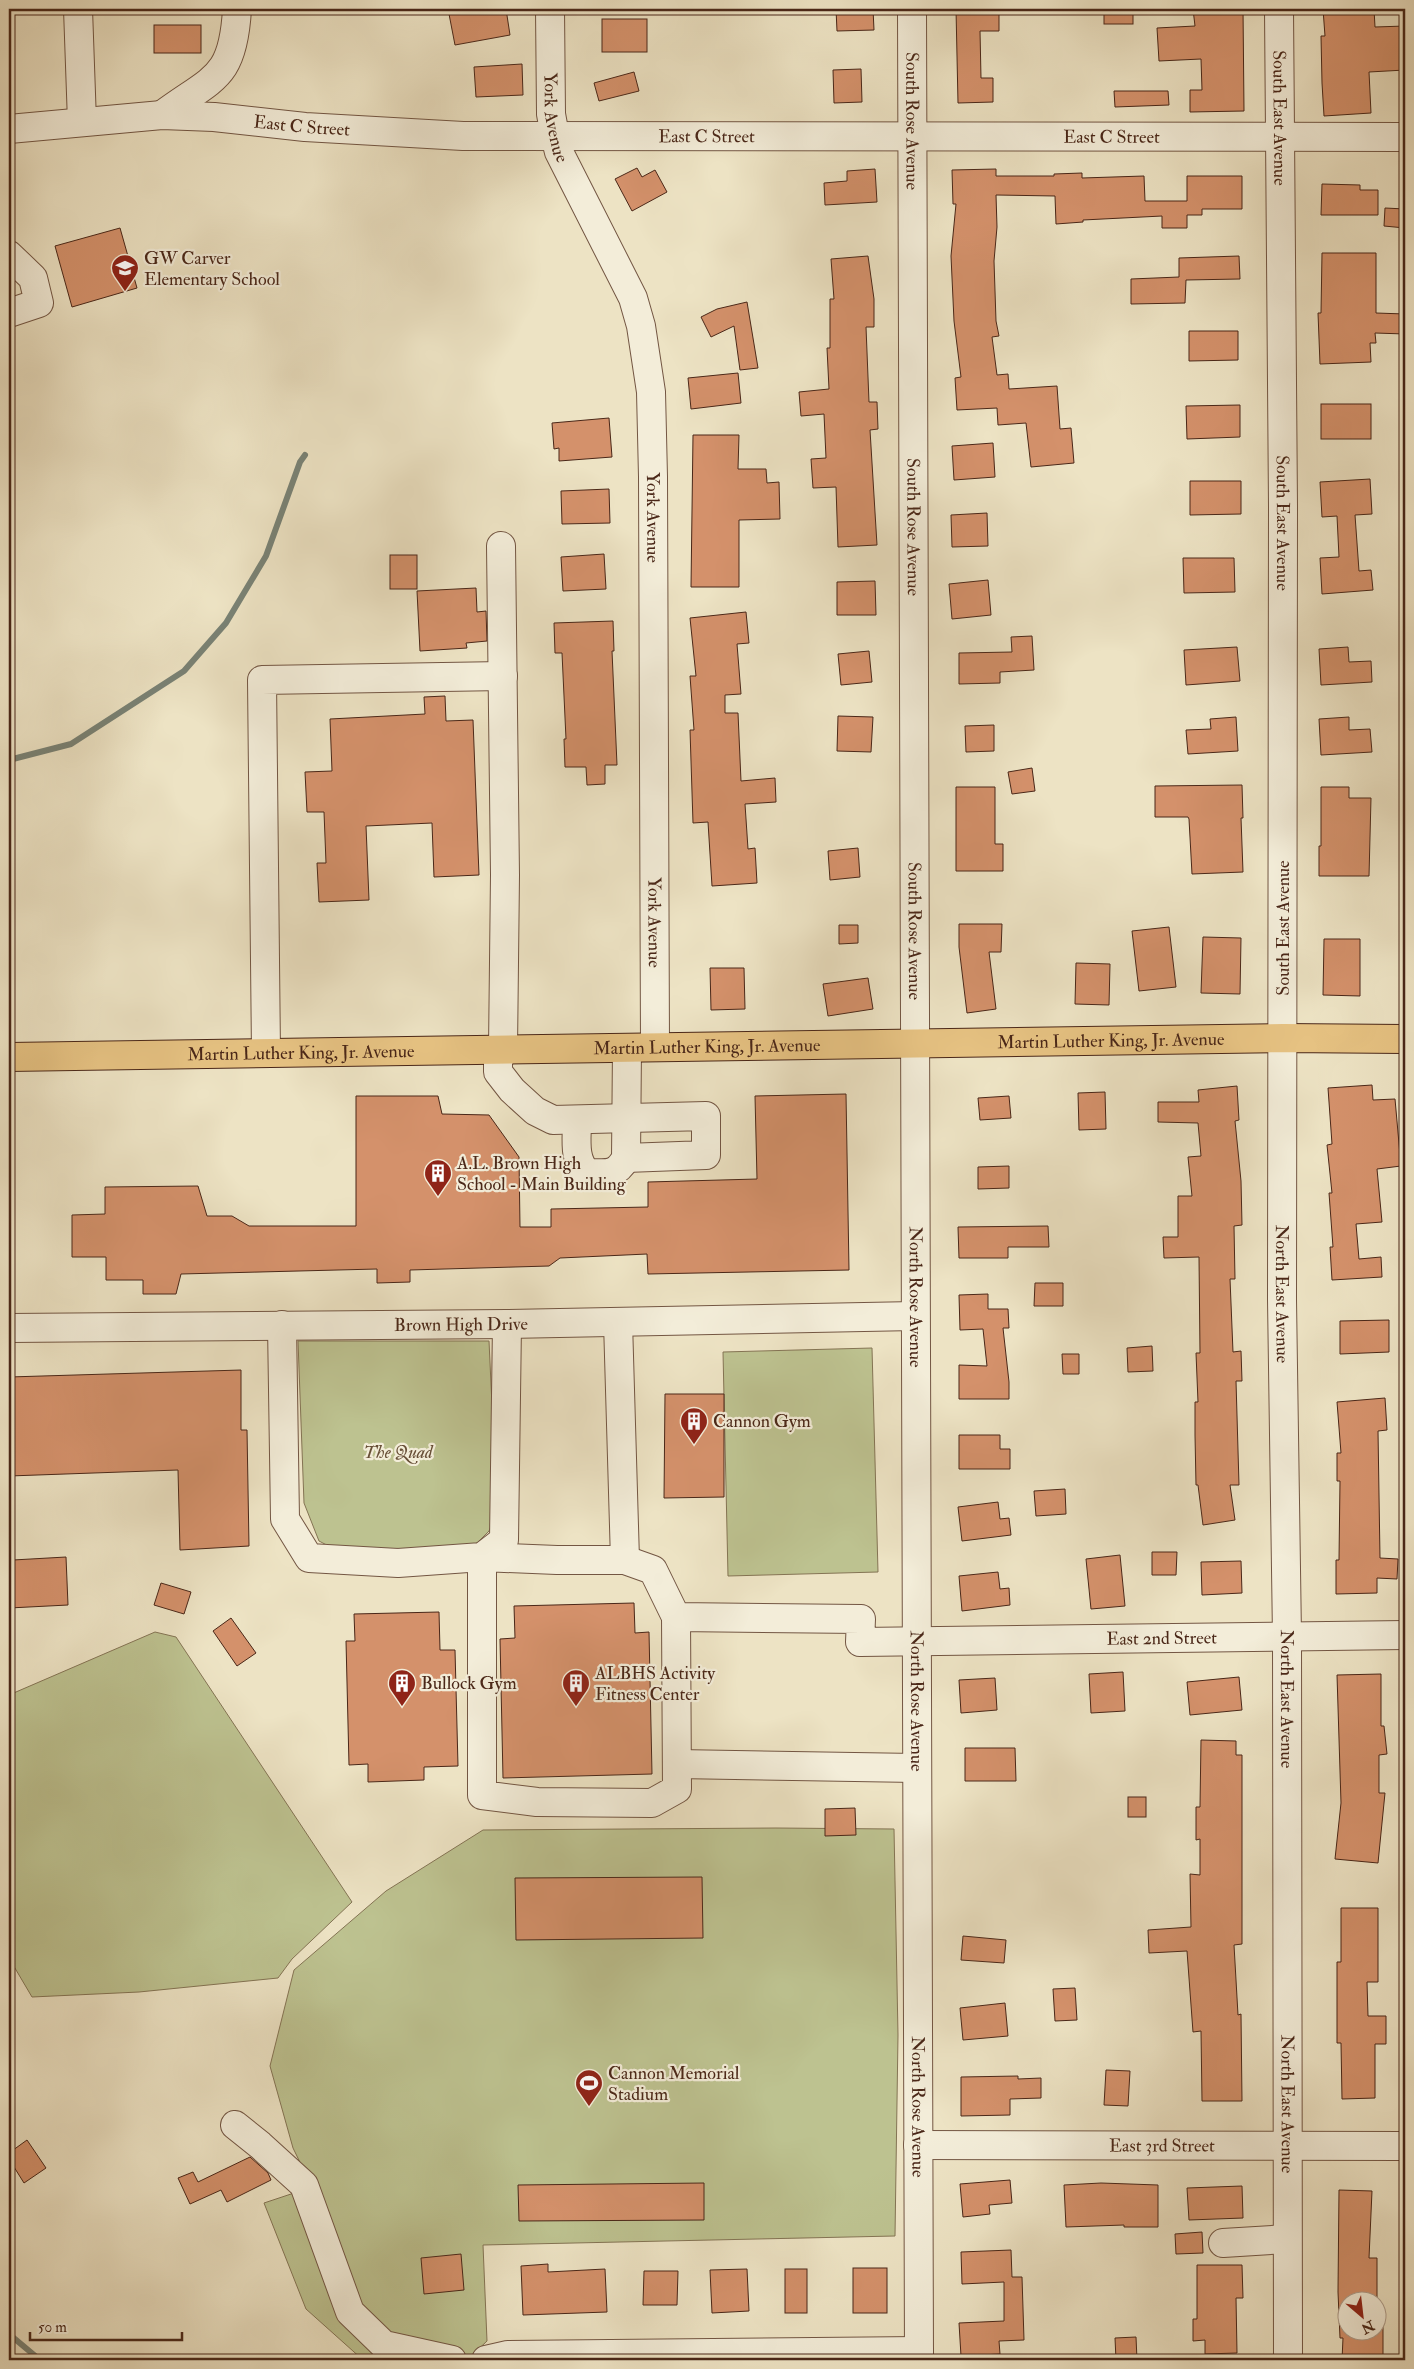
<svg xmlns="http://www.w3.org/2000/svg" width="1414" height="2369" font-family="'IM FELL Double Pica',serif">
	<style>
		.green { fill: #bdc290; stroke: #847454 }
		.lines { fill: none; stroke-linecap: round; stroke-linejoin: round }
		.stream { stroke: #798275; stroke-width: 6 }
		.building { fill: #d4916b; stroke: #4a2718; fill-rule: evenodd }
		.minor-casing { stroke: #735643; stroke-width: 30 }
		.major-casing { stroke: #4a2718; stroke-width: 30 }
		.minor { stroke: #f3edd9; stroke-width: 28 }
		.major { stroke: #e6c282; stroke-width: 28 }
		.labels { text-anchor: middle; stroke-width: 4.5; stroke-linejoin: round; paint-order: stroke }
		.street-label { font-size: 18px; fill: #4a2718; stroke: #f3edd9 }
		.poi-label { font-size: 18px; fill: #4a2718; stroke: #f3edd9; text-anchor: start }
		.park-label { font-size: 18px; font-style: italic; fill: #674e36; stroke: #f3edd9 }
	</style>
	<rect width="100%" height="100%" fill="#ede3c4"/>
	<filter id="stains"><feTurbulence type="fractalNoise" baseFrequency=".004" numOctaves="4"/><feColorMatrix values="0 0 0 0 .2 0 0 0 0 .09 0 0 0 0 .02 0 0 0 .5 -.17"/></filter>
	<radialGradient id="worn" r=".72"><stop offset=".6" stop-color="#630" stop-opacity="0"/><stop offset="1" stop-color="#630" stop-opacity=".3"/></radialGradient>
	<g class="green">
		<polygon points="298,1341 489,1341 497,1514 489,1531 477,1543 458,1549 342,1553 319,1541 304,1503"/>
		<polygon points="872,1348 878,1572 728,1576 723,1352"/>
		<polygon points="155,1632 176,1637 352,1902 292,1959 278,1978 139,1992 32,1997 9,1958 9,1695"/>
		<polygon points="776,1828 894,1829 898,2035 895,2236 483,2245 487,2341 467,2360 363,2360 306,2309 264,2203 312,2187 293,2148 270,2066 294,1970 386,1891 483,1830"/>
	</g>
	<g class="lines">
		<g class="stream">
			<polyline points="9,760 71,744 184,671 226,623 266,556 300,462 305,455"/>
			<polyline points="9,2334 40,2360"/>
		</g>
	</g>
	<g class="building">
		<polygon points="479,9 506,9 510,35 455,45 449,14"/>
		<polygon points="836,9 873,9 874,30 837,31"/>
		<polygon points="956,9 999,9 999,31 980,31 981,78 993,78 993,102 958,103"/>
		<rect x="1104" y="9" width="29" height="15"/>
		<polygon points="1193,9 1243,9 1244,111 1190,112 1190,90 1202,90 1201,59 1159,61 1157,28 1195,26"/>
		<polygon points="1323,9 1374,9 1375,27 1405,26 1405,70 1369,72 1371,113 1324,116 1322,83 1321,36 1325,36"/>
		<rect x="602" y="19" width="45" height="33"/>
		<rect x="154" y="25" width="47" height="28"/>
		<polygon points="522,64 523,95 476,97 474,67"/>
		<polygon points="861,69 862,102 834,103 833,70"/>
		<polygon points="634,72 639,91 599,101 594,83"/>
		<polygon points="1114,91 1168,91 1169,105 1115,107"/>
		<polygon points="637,168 642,177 655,170 667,192 632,211 615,179"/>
		<polygon points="875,169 877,202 825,205 824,183 847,181 847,171"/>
		<polygon points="996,169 996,176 1054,176 1054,174 1082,173 1082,178 1144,176 1145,201 1187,201 1187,176 1242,176 1242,209 1202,209 1202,215 1187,215 1187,228 1162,228 1162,216 1083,220 1083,222 1056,224 1055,196 996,195 997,227 994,261 996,321 999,336 992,337 997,375 1008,374 1009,389 1057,386 1060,429 1071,428 1074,463 1031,467 1026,423 998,425 997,408 957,410 955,378 961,377 954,321 951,256 956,204 953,204 952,170"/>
		<polygon points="1322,184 1360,185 1360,190 1378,190 1378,215 1321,215"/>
		<polygon points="1385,208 1405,209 1405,228 1384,226"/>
		<polygon points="120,228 137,288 72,307 55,246"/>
		<polygon points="1322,253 1376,253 1376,313 1405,314 1405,334 1375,333 1376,343 1370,343 1371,362 1320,364 1318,313 1321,313"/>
		<polygon points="868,256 874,299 874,327 866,327 869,402 877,402 878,429 870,430 877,545 838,547 836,487 813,488 811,459 826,458 824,414 801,416 799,392 829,389 827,348 830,348 830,299 834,299 831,259"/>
		<polygon points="1239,256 1240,279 1186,280 1185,303 1131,304 1131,279 1179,277 1179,258"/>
		<polygon points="747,302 758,368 740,370 734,326 711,337 701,317 717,309"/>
		<polygon points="1189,331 1238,331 1238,360 1189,361"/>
		<polygon points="738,373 741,403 691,409 688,378"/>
		<rect x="1321" y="404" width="50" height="35"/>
		<polygon points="1240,405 1240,437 1187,439 1186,406"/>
		<polygon points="609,418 612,457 559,461 559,448 554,449 552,423"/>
		<polygon points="693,435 739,435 738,469 766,469 767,483 779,482 780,519 739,520 739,587 691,587"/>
		<polygon points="993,443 995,477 954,480 952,446"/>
		<polygon points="1370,479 1372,514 1355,515 1359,571 1371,570 1373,590 1322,594 1320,558 1339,557 1337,516 1322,517 1320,482"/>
		<polygon points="1190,481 1241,481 1241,514 1190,515"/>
		<polygon points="609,489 610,523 562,524 561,491"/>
		<polygon points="987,513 988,546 952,547 951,515"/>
		<polygon points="604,554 606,589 563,591 561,557"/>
		<rect x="390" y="555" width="27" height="34"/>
		<polygon points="1183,558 1234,558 1235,592 1184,593"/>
		<polygon points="988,580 991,615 952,619 949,584"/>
		<polygon points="875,581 876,615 837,615 837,582"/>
		<polygon points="476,588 477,612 486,611 487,641 466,643 467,648 420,651 417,591"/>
		<polygon points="746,612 749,643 737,644 741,694 725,695 725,713 738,713 741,781 775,778 776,802 745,804 748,849 755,848 757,883 712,886 708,822 693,823 690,730 694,730 690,676 696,676 690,618"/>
		<polygon points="613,621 614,651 612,651 617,765 605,765 605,784 587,785 586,767 565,767 564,739 566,739 562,653 555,653 554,623"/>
		<polygon points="1032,636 1034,670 1000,672 1000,683 959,684 959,653 1012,652 1011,637"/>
		<polygon points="1237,647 1240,681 1186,685 1184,650"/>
		<polygon points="1348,647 1349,662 1371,661 1372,682 1321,685 1319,649"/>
		<polygon points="869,651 872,682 841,685 838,654"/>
		<polygon points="445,696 446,721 473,720 479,875 434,877 432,823 366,826 369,900 319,902 317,863 326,863 324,812 307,812 305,772 332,771 330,719 425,714 424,697"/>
		<polygon points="838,716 873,717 871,752 837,751"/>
		<polygon points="1236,717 1238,751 1188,754 1186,730 1211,729 1210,719"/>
		<polygon points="1349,717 1349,730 1370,729 1372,752 1321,755 1319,719"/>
		<polygon points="994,725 994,751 966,752 965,726"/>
		<polygon points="1032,768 1035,791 1012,794 1008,772"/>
		<polygon points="1242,785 1243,818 1241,818 1243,872 1192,874 1189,819 1188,817 1155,817 1155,786"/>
		<polygon points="956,787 995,787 995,844 1003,844 1003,871 956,871"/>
		<polygon points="1321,787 1349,787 1349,798 1371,798 1369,876 1319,876 1319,846 1321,846"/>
		<polygon points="858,848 860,877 830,880 828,851"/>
		<polygon points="959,924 1002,924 1001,952 989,952 996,1009 967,1013 959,947"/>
		<polygon points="839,925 858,925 858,943 839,944"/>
		<polygon points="1169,927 1176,987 1139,991 1132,931"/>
		<polygon points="1203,937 1241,938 1240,994 1201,993"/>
		<polygon points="1324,939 1360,939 1360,996 1323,995"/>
		<polygon points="1076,963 1110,964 1109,1005 1075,1004"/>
		<polygon points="710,968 744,968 745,1009 711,1010"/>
		<polygon points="868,978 873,1009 828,1016 823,984"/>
		<polygon points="1372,1085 1373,1100 1395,1099 1401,1166 1377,1169 1382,1222 1356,1224 1359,1259 1381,1257 1382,1277 1332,1280 1330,1247 1333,1247 1329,1193 1332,1193 1327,1145 1332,1144 1328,1088"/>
		<polygon points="1237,1086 1239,1120 1235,1121 1241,1181 1242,1225 1234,1226 1235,1279 1230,1279 1233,1352 1241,1351 1242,1381 1236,1381 1239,1485 1230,1485 1235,1520 1203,1525 1198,1485 1196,1485 1195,1435 1195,1402 1198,1402 1196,1353 1200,1353 1199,1257 1164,1258 1163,1237 1178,1237 1178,1196 1192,1196 1188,1157 1201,1156 1198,1123 1158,1122 1158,1102 1199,1102 1198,1090"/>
		<polygon points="1105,1092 1106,1129 1079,1130 1078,1093"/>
		<polygon points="846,1094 849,1270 648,1274 647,1254 560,1258 549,1266 410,1270 410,1282 377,1283 377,1269 181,1274 176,1294 143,1294 143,1280 106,1280 106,1257 72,1257 72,1215 105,1214 105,1187 198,1186 207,1216 232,1216 249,1226 356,1226 356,1096 438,1096 442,1114 489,1115 519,1157 520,1227 551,1227 551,1209 648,1207 648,1182 757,1179 755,1096"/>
		<polygon points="1009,1096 1011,1118 980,1120 978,1098"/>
		<polygon points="1009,1166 1009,1188 978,1189 978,1167"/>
		<polygon points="1048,1226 1049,1247 1008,1247 1008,1258 959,1258 958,1227"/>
		<polygon points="1035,1283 1063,1283 1063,1306 1034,1306"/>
		<polygon points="988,1294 988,1309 1008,1309 1009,1328 1003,1328 1009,1382 1009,1399 959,1399 959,1365 987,1366 983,1329 960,1330 959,1295"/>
		<polygon points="1389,1320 1389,1352 1340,1354 1340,1321"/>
		<polygon points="1152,1346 1153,1371 1128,1372 1127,1348"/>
		<polygon points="1062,1354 1079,1354 1079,1374 1063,1374"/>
		<polygon points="241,1370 241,1430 247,1430 249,1546 180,1550 178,1470 9,1476 9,1377"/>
		<polygon points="665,1394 724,1394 724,1497 664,1498"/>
		<polygon points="1385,1398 1387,1430 1378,1431 1380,1558 1398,1559 1397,1579 1377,1578 1377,1593 1336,1594 1336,1560 1339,1560 1340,1481 1337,1481 1337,1453 1341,1453 1337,1402"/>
		<polygon points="959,1435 1000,1435 1000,1449 1010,1449 1010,1469 959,1469"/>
		<polygon points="1065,1489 1066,1514 1036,1516 1034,1491"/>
		<polygon points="998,1502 1000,1519 1009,1518 1011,1535 962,1541 958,1507"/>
		<polygon points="1152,1552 1177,1552 1176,1575 1152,1575"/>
		<polygon points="1120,1555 1125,1606 1091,1609 1086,1559"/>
		<polygon points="66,1557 68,1605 9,1608 9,1576 13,1576 13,1560"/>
		<polygon points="1241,1561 1242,1593 1202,1595 1201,1562"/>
		<polygon points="998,1572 1000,1589 1009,1588 1010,1605 962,1611 959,1576"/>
		<polygon points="161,1583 191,1592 184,1614 154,1605"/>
		<polygon points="634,1603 635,1633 649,1632 652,1774 503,1778 500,1639 515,1638 514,1606"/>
		<polygon points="439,1612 440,1650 455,1650 458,1766 424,1767 424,1780 368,1782 368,1764 349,1765 346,1641 355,1641 354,1614"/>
		<polygon points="231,1618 256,1653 237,1666 213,1631"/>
		<polygon points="1123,1672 1125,1711 1091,1713 1089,1674"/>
		<polygon points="1381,1674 1381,1726 1384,1726 1387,1754 1379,1755 1379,1793 1385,1793 1378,1863 1335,1859 1341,1803 1337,1675"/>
		<polygon points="1239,1677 1242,1710 1190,1715 1187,1682"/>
		<polygon points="995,1678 997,1710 961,1713 959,1680"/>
		<polygon points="1201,1740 1236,1741 1236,1755 1242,1755 1242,1944 1234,1945 1238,2015 1241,2014 1242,2101 1202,2101 1201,2031 1193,2032 1187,1951 1149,1953 1148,1930 1191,1927 1190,1874 1200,1875 1200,1839 1196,1840 1196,1807 1200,1807"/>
		<polygon points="965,1748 1015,1748 1016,1781 965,1781"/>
		<rect x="1128" y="1797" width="18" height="20"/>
		<polygon points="855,1808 856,1835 825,1836 825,1809"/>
		<polygon points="702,1877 703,1938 516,1940 515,1878"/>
		<polygon points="1341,1908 1378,1908 1378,1982 1367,1982 1368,2016 1386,2016 1386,2044 1375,2044 1375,2098 1342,2099 1341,2043 1337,2043 1337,1962 1341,1962"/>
		<polygon points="963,1936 1006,1940 1004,1963 961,1960"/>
		<polygon points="1075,1988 1077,2020 1055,2021 1053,1989"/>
		<polygon points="1005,2003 1008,2036 963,2040 960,2008"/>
		<polygon points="1106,2070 1130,2071 1128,2106 1104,2105"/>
		<polygon points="1018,2076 1018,2079 1041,2078 1041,2098 1010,2099 1010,2115 961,2116 961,2077"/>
		<polygon points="27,2140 46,2168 24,2183 9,2159 9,2153"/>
		<polygon points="250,2157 268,2173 271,2180 227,2202 221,2190 190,2204 178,2178 193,2172 198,2182"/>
		<polygon points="1010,2180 1012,2203 989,2205 990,2214 963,2217 960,2184"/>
		<polygon points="704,2183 704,2220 519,2221 518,2185"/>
		<polygon points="1101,2183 1158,2185 1158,2227 1124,2227 1124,2225 1066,2227 1064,2185"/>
		<polygon points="1242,2186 1243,2218 1189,2220 1187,2188"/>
		<path d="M1339,2190L1372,2191L1369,2258H1377V2310H1383V2360H1342L1343,2338H1340L1338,2292ZM1346,2302H1376V2332H1346Z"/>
		<polygon points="1202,2232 1203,2253 1176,2254 1175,2234"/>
		<polygon points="1011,2250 1012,2277 1022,2277 1024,2340 999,2341 1000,2354 961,2356 959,2323 1004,2321 1004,2282 962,2284 961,2252"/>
		<polygon points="461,2254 464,2290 424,2294 421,2258"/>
		<polygon points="548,2264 548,2272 605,2269 607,2312 523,2315 521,2266"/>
		<polygon points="1197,2265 1242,2265 1243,2298 1236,2298 1237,2353 1205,2354 1205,2340 1193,2341 1193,2319 1197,2319"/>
		<rect x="853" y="2268" width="34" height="45"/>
		<polygon points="747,2269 749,2311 712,2313 710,2270"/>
		<rect x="785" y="2269" width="22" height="44"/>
		<polygon points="644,2271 678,2271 677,2305 643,2305"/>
		<polygon points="1136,2337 1137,2360 1116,2360 1115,2338"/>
	</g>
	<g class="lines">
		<g class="minor-casing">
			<g id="minor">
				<polyline points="78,9 82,122"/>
				<path id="s1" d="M550,9L551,114L555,136L559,152L633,298L641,326L651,392L653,477L655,1047"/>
				<path id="s2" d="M912,9L919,2360"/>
				<path id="s3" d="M1279,9L1283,507L1282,1300L1287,1636L1288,2360"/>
				<path d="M162,115C213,77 233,80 237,9"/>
				<path id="s4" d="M9,129L162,115L214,117L305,127L463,136L1405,137"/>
				<polyline points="9,255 33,278 39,303 9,313"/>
				<polyline points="501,546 505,875 503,1049 498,1062 498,1072 512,1090 535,1111 553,1120 706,1116 706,1155 626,1158"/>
				<polyline points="266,1053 262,680 503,676"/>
				<path d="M577,1120C577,1139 573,1159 587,1173C607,1173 615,1177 626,1158L627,1048"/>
				<polyline points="618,1322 625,1560"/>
				<polyline points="282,1325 285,1519 309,1558 398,1563 482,1557 504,1540 507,1324"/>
				<path id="s5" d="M9,1328L507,1324L915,1316"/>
				<path id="s6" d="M676,1617L677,1789L652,1803L537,1802L482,1795V1557L557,1560H625L653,1570L676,1617L861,1619L860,1642L1405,1635"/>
				<polyline points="677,1764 916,1768"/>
				<polyline points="235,2125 260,2145 304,2185 350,2312 384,2345 452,2360"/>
				<path id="s7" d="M918,2145L1405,2146"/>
				<polyline points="1223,2243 1287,2239"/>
				<polyline points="486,2360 508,2355 919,2351"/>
			</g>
		</g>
		<g class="major-casing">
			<g id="major">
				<path id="s8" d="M9,1057L1283,1038L1405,1039"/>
			</g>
		</g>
		<use href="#minor" class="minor"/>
		<use href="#major" class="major"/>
	</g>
	<defs>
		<g id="school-pin" transform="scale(1.4375)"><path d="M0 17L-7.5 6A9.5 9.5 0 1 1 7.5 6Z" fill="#8f2418" stroke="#f3edd9"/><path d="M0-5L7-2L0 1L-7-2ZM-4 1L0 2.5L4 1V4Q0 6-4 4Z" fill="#fff"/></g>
		<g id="building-pin" transform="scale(1.4375)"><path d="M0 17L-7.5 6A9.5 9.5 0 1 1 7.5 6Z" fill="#8f2418" stroke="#f3edd9"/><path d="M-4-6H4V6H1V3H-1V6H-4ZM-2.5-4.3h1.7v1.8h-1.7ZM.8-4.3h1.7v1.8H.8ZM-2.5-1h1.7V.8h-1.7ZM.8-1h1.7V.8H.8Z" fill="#fff"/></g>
		<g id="stadium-pin" transform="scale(1.4375)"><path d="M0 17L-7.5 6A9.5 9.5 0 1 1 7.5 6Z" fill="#8f2418" stroke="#f3edd9"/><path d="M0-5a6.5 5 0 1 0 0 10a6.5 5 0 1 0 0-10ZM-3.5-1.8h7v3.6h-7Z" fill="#fff"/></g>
	</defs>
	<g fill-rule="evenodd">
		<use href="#school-pin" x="125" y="268"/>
		<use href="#building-pin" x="438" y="1173"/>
		<use href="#building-pin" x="694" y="1421"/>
		<use href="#building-pin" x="402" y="1683"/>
		<use href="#building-pin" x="576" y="1683"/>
		<use href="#stadium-pin" x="589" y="2083"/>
	</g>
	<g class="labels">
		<g class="street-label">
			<text dy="6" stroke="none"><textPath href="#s1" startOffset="109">York Avenue</textPath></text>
			<text dy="6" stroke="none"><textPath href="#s3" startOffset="109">South East Avenue</textPath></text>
			<text dy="6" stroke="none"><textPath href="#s2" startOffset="112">South Rose Avenue</textPath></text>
			<text dy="6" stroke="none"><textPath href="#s4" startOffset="294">East C Street</textPath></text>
			<text dy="6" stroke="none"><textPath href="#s4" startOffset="699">East C Street</textPath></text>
			<text dy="6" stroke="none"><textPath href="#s4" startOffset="1104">East C Street</textPath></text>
			<text dy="6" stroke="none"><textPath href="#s1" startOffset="529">York Avenue</textPath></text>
			<text dy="6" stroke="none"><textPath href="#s3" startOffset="514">South East Avenue</textPath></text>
			<text dy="6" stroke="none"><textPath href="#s2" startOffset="518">South Rose Avenue</textPath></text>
			<text dy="6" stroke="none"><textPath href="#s1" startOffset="934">York Avenue</textPath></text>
			<text transform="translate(1283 928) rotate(-90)" y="6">South East Avenue</text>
			<text dy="6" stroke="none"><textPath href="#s2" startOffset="922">South Rose Avenue</textPath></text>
			<text dy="6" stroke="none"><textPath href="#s8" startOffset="1102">Martin Luther King, Jr. Avenue</textPath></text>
			<text dy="6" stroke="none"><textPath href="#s8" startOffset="698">Martin Luther King, Jr. Avenue</textPath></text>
			<text dy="6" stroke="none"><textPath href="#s8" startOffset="292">Martin Luther King, Jr. Avenue</textPath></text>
			<text dy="6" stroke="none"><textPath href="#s3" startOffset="1285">North East Avenue</textPath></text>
			<text dy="6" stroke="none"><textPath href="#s2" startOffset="1288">North Rose Avenue</textPath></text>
			<text dy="6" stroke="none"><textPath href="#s5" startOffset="452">Brown High Drive</textPath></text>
			<text dy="6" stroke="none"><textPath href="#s6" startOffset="1344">East 2nd Street</textPath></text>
			<text dy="6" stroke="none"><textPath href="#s3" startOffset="1690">North East Avenue</textPath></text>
			<text dy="6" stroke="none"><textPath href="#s2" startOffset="1692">North Rose Avenue</textPath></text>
			<text dy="6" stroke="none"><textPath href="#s3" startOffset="2095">North East Avenue</textPath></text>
			<text dy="6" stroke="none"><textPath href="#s2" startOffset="2098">North Rose Avenue</textPath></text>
			<text dy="6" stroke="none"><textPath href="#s7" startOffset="244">East 3rd Street</textPath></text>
		</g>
		<g class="poi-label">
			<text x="144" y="264">GW Carver<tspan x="144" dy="21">Elementary School</tspan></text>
			<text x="457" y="1169">A.L. Brown High<tspan x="457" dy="21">School - Main Building</tspan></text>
			<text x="713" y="1427">Cannon Gym</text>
			<text x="595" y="1679">ALBHS Activity<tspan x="595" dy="21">Fitness Center</tspan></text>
			<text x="421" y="1689">Bullock Gym</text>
			<text x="608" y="2079">Cannon Memorial<tspan x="608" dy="21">Stadium</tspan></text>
		</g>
		<g class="park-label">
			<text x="398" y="1458">The Quad</text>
		</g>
	</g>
	<rect width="1414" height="2369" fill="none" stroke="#ede3c4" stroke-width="30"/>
	<rect x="10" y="10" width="1394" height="2349" fill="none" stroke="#4a2718" stroke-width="2.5"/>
	<rect x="15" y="15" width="1384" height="2339" fill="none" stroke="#4a2718"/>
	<g transform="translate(1362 2316) rotate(152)"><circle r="24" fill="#f3edd9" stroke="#af9e8c"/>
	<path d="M0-4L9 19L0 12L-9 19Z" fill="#8f2418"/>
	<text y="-8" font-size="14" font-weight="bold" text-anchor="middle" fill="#4a2718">N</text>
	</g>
	<path d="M30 2332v8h152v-8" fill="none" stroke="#4a2718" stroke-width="2.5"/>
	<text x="38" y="2332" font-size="15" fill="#4a2718" stroke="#f3edd9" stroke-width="4" paint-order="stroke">50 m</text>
	<rect width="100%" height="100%" filter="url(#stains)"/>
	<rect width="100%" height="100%" fill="url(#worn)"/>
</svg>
